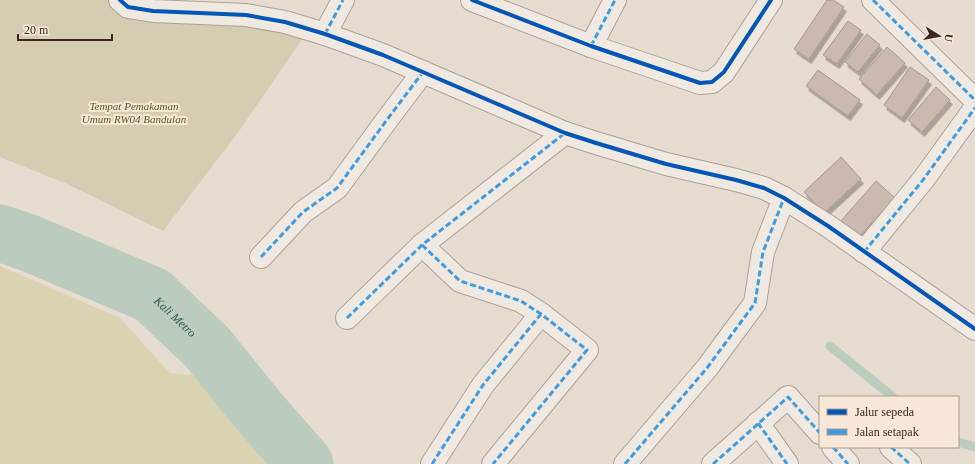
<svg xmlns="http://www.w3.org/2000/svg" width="975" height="464" font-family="'Times New Roman',serif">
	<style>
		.green { fill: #dad3b2 }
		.cemetery { fill: #d4cdb2 }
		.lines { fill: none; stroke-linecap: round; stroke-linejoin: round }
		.stream { stroke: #bbcbbe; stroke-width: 9 }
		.river { stroke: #bbcbbe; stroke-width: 57 }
		.building { fill: #cbb9b0; stroke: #a8978f; filter: url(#shadow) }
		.minor-casing { stroke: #aca198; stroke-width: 24 }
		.minor { stroke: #efe9e2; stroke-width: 22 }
		.quiet { stroke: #3f9ce0; stroke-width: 3; stroke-dasharray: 6 3; stroke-linecap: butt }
		.cycleway-casing { stroke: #f7e8d7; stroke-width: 6 }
		.cycleway { stroke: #0057b8; stroke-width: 4 }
		.labels { text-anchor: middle; stroke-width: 4; stroke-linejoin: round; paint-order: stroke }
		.park-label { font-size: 11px; font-style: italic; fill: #565925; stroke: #f7e8d7 }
		.water-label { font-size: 12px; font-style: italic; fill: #2e5c51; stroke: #f7e8d7 }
	</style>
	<defs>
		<filter id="shadow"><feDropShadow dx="2.5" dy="4.5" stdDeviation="0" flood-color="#0004"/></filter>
	</defs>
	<rect width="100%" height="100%" fill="#e7dcd0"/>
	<polygon class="green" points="0,266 120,318 170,373 195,375 213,398 267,420 271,464 0,464"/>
	<polygon class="cemetery" points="0,0 114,0 305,35 239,131 163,231 67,184 0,157"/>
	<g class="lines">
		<g class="stream">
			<polyline points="830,346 893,397"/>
			<polyline points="958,442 975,447"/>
		</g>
		<path class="river" id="s1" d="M0,233L29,243L152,295L207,347L257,409L305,464"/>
	</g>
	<g class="building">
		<polygon points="827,0 833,0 844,7 809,59 794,49"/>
		<polygon points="848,21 861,30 837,64 823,55"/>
		<polygon points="867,34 880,45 858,72 845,62"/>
		<polygon points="887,47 905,63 877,95 859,79"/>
		<polygon points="910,67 929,80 902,118 884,105"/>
		<polygon points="818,70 860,100 848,116 806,86"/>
		<polygon points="936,87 950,100 922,132 908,120"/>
		<polygon points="841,157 861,179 824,213 804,192"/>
		<polygon points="876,181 895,198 858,238 840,222"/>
	</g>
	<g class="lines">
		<g class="minor-casing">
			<g id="minor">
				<polyline points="120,0 128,7 153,11 246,15 285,22 325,34 383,55 565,133 596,143 666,164 736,180 764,188 784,198 828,226 975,329"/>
				<polyline points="472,0 591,46 700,83 712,82 724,72 771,0"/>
				<polyline points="873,0 975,100"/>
				<polyline points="325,34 343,0"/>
				<polyline points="591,46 615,0"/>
				<polyline points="422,245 460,281 521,301 541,314 587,350 493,464"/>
				<polyline points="864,252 923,180 975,108"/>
				<polyline points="261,257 303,212 337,188 389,117 423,72"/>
				<polyline points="347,318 422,245 565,133"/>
				<polyline points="758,423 787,464"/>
				<polyline points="833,447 848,464"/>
				<polyline points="891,447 910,464"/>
				<polyline points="432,464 483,385 541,314"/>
				<polyline points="625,464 707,368 755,303 763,252 784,198"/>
				<polyline points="713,464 788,397 820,433"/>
			</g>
		</g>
		<use href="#minor" class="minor"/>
		<g class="quiet">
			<polyline points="873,0 975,100"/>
			<polyline points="325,34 343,0"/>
			<polyline points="591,46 615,0"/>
			<polyline points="422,245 460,281 521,301 541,314 587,350 493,464"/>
			<polyline points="864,252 923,180 975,108"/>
			<polyline points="261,257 303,212 337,188 389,117 423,72"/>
			<polyline points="347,318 422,245 565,133"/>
			<polyline points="758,423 787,464"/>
			<polyline points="833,447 848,464"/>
			<polyline points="891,447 910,464"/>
			<polyline points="432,464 483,385 541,314"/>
			<polyline points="625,464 707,368 755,303 763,252 784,198"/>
			<polyline points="713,464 788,397 820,433"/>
		</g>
		<g class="cycleway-casing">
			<g id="cycleway">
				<polyline points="120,0 128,7 153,11 246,15 285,22 325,34 383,55 565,133 596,143 666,164 736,180 764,188 784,198 828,226 975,329"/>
				<polyline points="472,0 591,46 700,83 712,82 724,72 771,0"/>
			</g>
		</g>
		<use href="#cycleway" class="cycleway"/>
	</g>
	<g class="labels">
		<g class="park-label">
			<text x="134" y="110">Tempat Pemakaman<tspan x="134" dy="13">Umum RW04 Bandulan</tspan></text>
		</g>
		<g class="water-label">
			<text dy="4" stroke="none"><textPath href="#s1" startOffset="196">Kali Metro</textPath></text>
		</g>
	</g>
	<rect x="819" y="396" width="140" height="52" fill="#f7e8d7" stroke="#ac9b8d"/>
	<rect x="827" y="409" width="20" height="6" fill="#0057b8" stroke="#ac9b8d"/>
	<text x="855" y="416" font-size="12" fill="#3c281f">Jalur sepeda</text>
	<rect x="827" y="429" width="20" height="6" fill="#3f9ce0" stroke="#ac9b8d"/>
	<text x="855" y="436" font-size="12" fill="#3c281f">Jalan setapak</text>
	<g transform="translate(939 36) rotate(101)" stroke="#f7e8d7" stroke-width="3" paint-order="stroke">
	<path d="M0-3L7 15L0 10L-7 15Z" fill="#3c281f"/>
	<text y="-6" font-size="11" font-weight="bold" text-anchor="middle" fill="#3c281f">U</text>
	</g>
	<path d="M18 34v6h94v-6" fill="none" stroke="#3c281f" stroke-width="2"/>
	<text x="24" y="34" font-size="12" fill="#3c281f" stroke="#f7e8d7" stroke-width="3" paint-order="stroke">20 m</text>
</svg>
